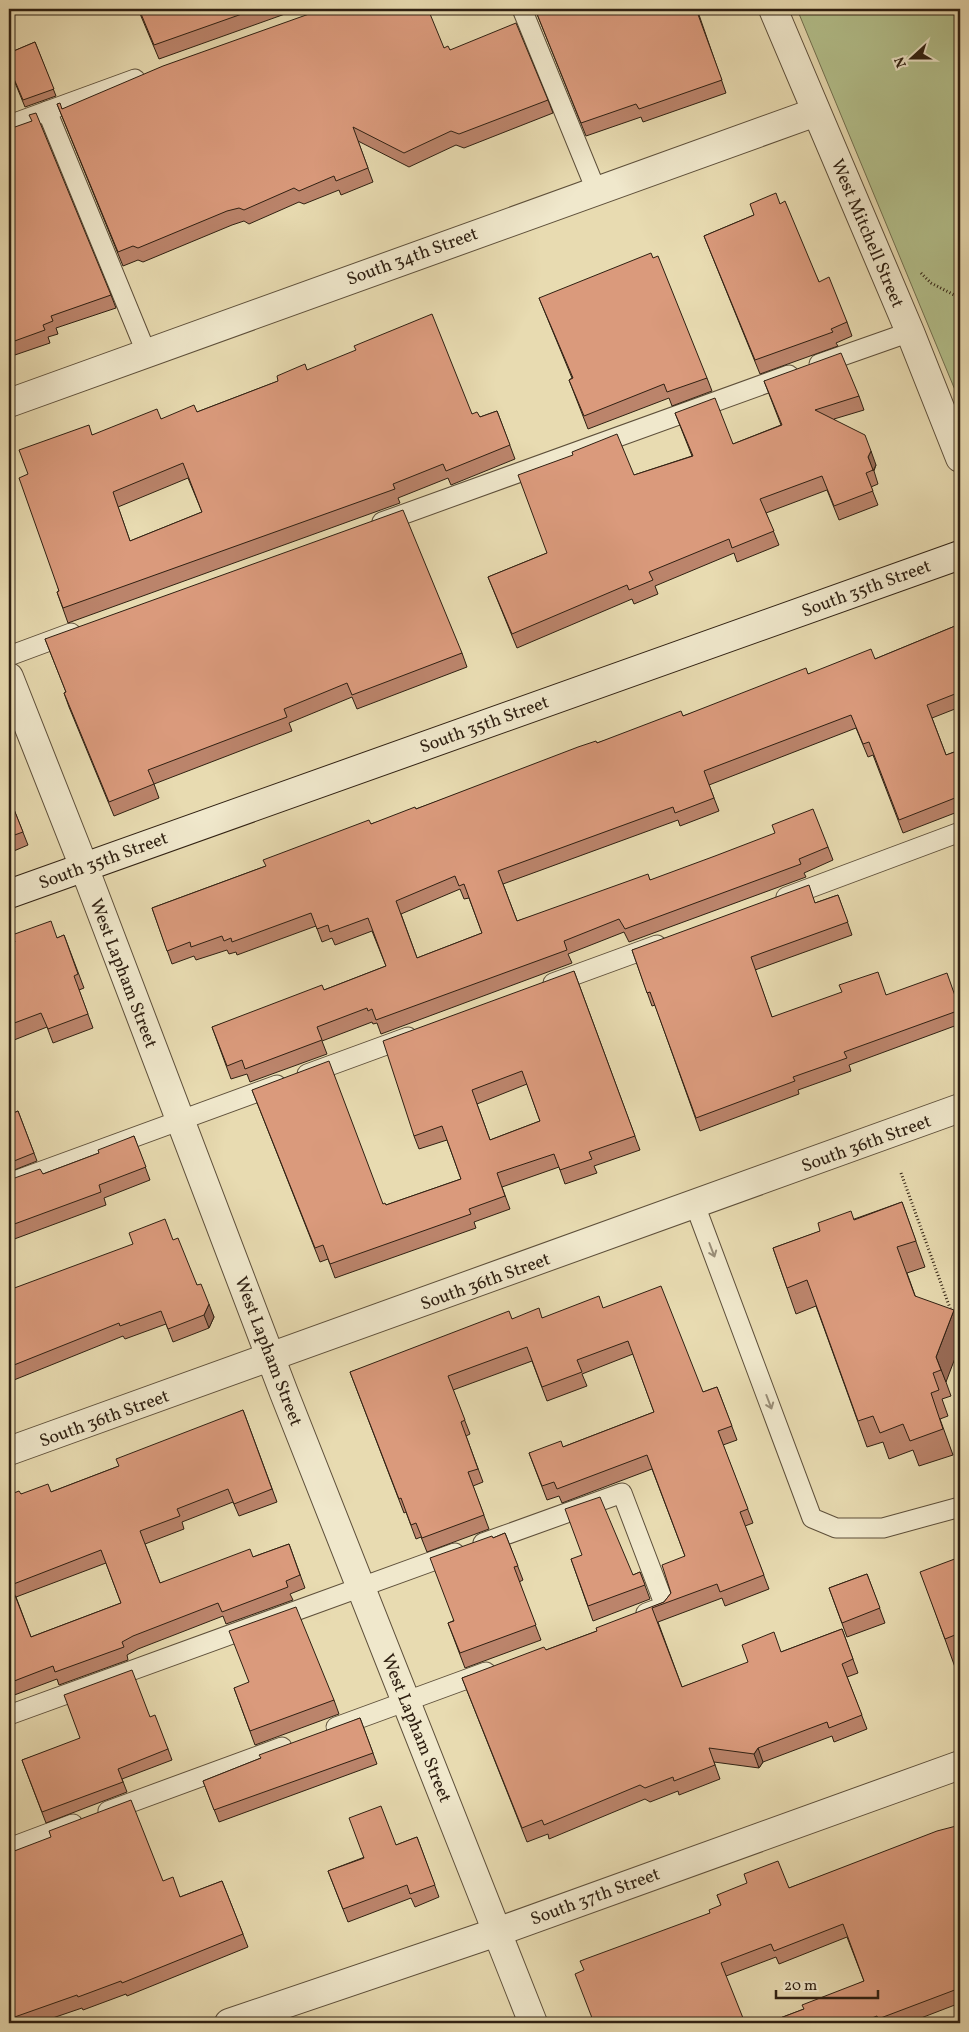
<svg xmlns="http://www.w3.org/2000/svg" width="969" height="2032" font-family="Vollkorn,serif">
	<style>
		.green { fill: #b4c18d; stroke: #727050 }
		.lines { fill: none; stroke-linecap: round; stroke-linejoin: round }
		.service-casing { stroke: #5d4f3a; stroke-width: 21 }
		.minor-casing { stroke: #5d4f3a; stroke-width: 30 }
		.tertiary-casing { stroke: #5d4f3a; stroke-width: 30 }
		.secondary-casing { stroke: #2f2012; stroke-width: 30 }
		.path { stroke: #2f2012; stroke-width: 3; stroke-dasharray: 1 2.5; stroke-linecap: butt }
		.service { stroke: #f0e8cc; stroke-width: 19 }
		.minor { stroke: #f0e8cc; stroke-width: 28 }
		.tertiary { stroke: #f0e8cc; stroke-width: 28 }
		.secondary { stroke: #f0e8cc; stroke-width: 28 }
		.wall { fill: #bb846b; stroke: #2f2012; fill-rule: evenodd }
		.shaded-wall { fill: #996c57; stroke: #2f2012 }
		.building { fill: #da9a7c; stroke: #2f2012; fill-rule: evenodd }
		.oneway { stroke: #998e78 }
		.labels { text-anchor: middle; stroke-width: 4; stroke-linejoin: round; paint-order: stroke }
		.street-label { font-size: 18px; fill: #2f2012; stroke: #f0e8cc }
	</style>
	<rect width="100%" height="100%" fill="#e8dbb1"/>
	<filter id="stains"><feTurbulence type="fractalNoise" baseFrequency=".004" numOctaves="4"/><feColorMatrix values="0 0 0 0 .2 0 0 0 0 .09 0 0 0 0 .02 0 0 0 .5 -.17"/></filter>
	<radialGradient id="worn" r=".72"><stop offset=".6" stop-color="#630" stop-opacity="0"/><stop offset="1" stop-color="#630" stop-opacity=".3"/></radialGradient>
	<polygon class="green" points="797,9 960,9 960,402"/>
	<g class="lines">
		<g class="service-casing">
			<g id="service">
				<polyline points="522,9 596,190"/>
				<polyline points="47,111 146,352"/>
				<polyline points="9,125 135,79"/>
				<polyline points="819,364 910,332"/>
				<polyline points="382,522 789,375"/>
				<polyline points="9,656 71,633"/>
				<polyline points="786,897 960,832"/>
				<polyline points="553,983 657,945"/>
				<polyline points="307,1074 408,1037"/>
				<polyline points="9,1183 277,1085"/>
				<polyline points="695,1205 812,1518 836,1528 883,1528 960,1507"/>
				<polyline points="483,1543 622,1493 665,1606 646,1613"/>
				<polyline points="9,1715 455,1553"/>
				<polyline points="336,1727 486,1672"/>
				<polyline points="108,1811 282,1747"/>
				<polyline points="9,1848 73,1824"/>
			</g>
		</g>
		<g class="minor-casing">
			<g id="minor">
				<polyline points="9,403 816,112"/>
				<polyline points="9,677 84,867 284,1393 533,2023"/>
				<polyline points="9,1451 960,1108"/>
				<polyline points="229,2023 497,1932 960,1765"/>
			</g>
		</g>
		<g class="tertiary-casing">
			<polyline id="tertiary" points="773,9 910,332 960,458"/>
		</g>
		<g class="secondary-casing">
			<polyline id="secondary" points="9,894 960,555"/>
		</g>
		<g class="path">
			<polyline points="921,273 931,283 960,298"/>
			<polyline points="901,1173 951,1311"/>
			<polyline points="960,1368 956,1391 960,1411"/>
		</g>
		<use href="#service" class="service"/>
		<use href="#minor" class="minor"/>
		<use href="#tertiary" class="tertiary"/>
		<use href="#secondary" class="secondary"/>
	</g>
	<g class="wall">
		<polygon points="138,9 299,9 159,59"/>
		<polygon points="535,9 697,9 726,93 643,122 641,117 586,136"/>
		<polygon points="35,42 56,96 25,107 9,68 9,53"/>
		<polygon points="444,48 450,50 548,100 553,113 464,148 456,145 409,167 358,141 373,182 341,195 339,190 304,204 299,202 249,224 244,221 232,225 143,262 138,260 123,266 57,104 62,109"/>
		<polygon points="9,132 111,295 116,308 56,328 58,334 48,337 50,343 9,357"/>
		<polygon points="780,204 819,282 847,322 852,336 836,343 838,346 760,374 704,236"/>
		<polygon points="539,298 707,378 712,391 672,406 669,398 588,429 569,380 572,378"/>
		<path d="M307,370L472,414L480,417L497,411L515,459L451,485L448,478L398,498L400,503L68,623L57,592L59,591L28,474L92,435L161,419L197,412ZM188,478L202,512L130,541L118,507Z"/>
		<polygon points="764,381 859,396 864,410 834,419 876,465 874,471 878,484 871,487 878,505 839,520 827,490 766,513 779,545 737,562 734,553 655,586 658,594 634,604 632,599 517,648 488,577 547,553 634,475 692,456 675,413 733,444 781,425"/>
		<path d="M960,624V707L932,718L946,755L960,750V811L903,833L873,755L868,757L856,728L709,785L719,811L680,826L678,820L503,884L517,921L650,880L828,847L833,860L804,873L806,877L629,942L624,932L568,954L572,963L381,1034L377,1023L373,1024L372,1022L322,1041L327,1054L250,1082L247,1074L231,1079L212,1027L324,990L386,966L372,931L335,945L332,938L322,942L316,926L237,955L236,952L229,954L227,950L196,960L194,956L172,964L152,908L266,866L371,824L416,809L597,743L683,716L808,674L875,659ZM460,889L464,899L469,898L482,933L417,958L401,914Z"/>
		<polygon points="45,639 462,653 467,667 357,709 352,697 289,723 292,731 154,784 159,798 114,816 69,707 64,693 66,692"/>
		<polygon points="9,797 28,845 9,853"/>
		<polygon points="838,895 852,935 755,970 772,1017 886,995 960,1009 960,1024 849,1065 851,1071 798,1090 799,1094 700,1131 655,1005 652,1006 632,950 815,903"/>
		<polygon points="64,935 84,988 79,990 93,1028 53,1043 47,1027 9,1042 9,944 15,942 57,938"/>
		<path d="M574,971L640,1150L594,1166L597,1173L565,1184L559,1167L502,1187L510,1209L474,1222L476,1228L335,1278L328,1259L320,1262L252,1090L383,1204L386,1205L461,1179L447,1140L419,1149L414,1136ZM527,1084L540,1121L490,1140L477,1104Z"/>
		<polygon points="18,1111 37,1161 9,1172 9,1115"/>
		<polygon points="134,1136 150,1180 104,1198 106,1205 9,1241 9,1180 43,1174 99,1153"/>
		<polygon points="902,1202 925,1267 907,1273 951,1396 942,1399 948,1416 940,1419 953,1455 919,1466 913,1450 889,1459 883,1442 867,1447 816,1306 796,1314 773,1248"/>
		<polygon points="173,1240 214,1317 209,1328 173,1342 166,1324 125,1339 123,1336 9,1382 9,1290"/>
		<polygon points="603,1308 703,1392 717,1387 737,1440 723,1445 753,1523 745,1526 769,1589 725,1606 722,1598 658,1622 682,1687 781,1652 842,1629 858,1673 847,1677 867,1729 834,1742 832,1736 763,1762 759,1768 714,1762 720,1779 679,1795 678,1791 650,1802 645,1799 549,1839 548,1834 527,1842 462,1678 546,1650 597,1631 664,1602 671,1593 685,1556 652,1469 562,1503 559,1496 547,1500 529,1453 563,1447 654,1412 633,1354 582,1374 587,1386 547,1401 532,1361 453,1390 470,1434 466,1436 483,1482 473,1486 489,1529 427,1552 421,1537 416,1539 406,1512 404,1513 350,1372 512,1319 542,1318"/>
		<path d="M243,1410L277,1502L239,1516L233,1502L182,1522L184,1529L145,1544L160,1583L253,1557L289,1544L305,1588L290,1594L293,1600L226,1624L223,1616L138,1649L127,1655L128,1660L59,1685L57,1679L9,1697V1495L51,1492L119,1466ZM106,1563L121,1603L31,1637L16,1597Z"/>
		<polygon points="505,1533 523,1580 519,1582 541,1640 465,1668 448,1623 453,1621 493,1538"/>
		<polygon points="960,1557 960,1668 956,1670 932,1603"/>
		<polygon points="571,1559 633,1575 640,1572 650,1599 593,1621"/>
		<polygon points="867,1574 885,1623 847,1637 829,1588"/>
		<polygon points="234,1688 334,1700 339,1714 255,1745"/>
		<polygon points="150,1717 168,1749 172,1760 122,1779 127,1792 46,1823 22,1760"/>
		<polygon points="360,1718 377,1764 219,1822 203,1781 261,1758"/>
		<polygon points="960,1825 960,2003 908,2023 767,2023 804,2009 864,1981 847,1937 779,1964 776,1957 726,1976 584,1970 710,1913 721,1905 717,1895 789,1888"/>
		<polygon points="417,1837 439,1897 415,1907 411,1898 348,1922 328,1871"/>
		<polygon points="9,1853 163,1881 180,1897 222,1881 248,1947 127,1996 126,1994 83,2010 82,2008 38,2023 9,2023"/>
	</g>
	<g class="shaded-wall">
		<polygon points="871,451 876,465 873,471 868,457"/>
		<polygon points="209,1304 214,1317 209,1328 204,1315"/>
		<polygon points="954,1310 960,1327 960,1345 946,1382 936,1357"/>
		<polygon points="758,1748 763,1762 759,1768 754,1754"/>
	</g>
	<g class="building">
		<polygon points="139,9 256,9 154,45"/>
		<polygon points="323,9 428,9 444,48 448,46 450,50 516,23 548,100 459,134 451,131 404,153 353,127 368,168 336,181 334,176 299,191 294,188 244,210 239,208 227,211 138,248 133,246 118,252 57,104 60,103 62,109 163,66"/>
		<polygon points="535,9 696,9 722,80 639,109 636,104 581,123"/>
		<polygon points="35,42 54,89 23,100 9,67 9,53"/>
		<polygon points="36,113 111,295 51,316 53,321 43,325 45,330 9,343 9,132 13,131 12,128 32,121 29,115"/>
		<polygon points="776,193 780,204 785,201 819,282 829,277 847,322 831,329 833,332 755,360 704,236 754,215 750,204"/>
		<polygon points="651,253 653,258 658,256 707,378 667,392 664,384 584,416 569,380 573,378 539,298"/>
		<path d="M432,314L472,414L477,412L480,417L497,411L510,445L446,471L443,464L393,484L395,489L63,608L57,592L59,591L19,478L28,474L19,450L89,425L92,435L157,409L161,419L194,405L197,412L278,381L277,376L305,364L307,370L356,350L354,346ZM183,463L202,512L130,541L113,492Z"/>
		<polygon points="841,353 859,396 815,410 865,435 871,451 868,457 873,470 866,473 873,491 834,506 822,476 760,499 774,531 732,548 729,539 649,572 653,580 629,590 627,585 512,634 488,577 547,553 518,475 573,455 572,452 617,434 634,475 693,456 675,413 715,398 733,444 782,425 764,381"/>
		<polygon points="403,510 462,653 352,695 347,683 284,709 287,717 148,770 154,784 109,802 64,693 66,692 45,639"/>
		<path d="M960,624V692L927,705L946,755L960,750V796L899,820L869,742L863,744L851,715L704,771L714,798L675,813L673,807L498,871L517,921L648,874L650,880L715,856L775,833L772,825L813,809L828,847L799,859L801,864L625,929L619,919L564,941L567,950L376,1020L372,1009L368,1011L367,1008L317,1027L322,1040L245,1069L242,1060L227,1066L212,1027L322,985L324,990L386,966L368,918L330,932L328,925L317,929L311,913L232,942L231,938L224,941L222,936L191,947L190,942L167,951L152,908L266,866L263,860L369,820L371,824L415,807L416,809L578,747L596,741L597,743L681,711L683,716L806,668L808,674L871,649L875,659ZM455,876L459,886L464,884L482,933L417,958L396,901Z"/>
		<polygon points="9,797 23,832 9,837"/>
		<polygon points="809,885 815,903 838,895 848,922 751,957 772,1017 842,992 839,985 878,972 886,995 947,973 960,1010 844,1052 847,1058 793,1077 795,1081 696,1118 650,992 647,993 632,950"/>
		<polygon points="51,921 57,938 64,935 78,974 74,976 88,1014 48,1029 41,1013 9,1025 9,944 15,942 12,935"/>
		<path d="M574,971L635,1136L589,1152L592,1159L560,1170L554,1154L497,1173L505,1196L469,1209L471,1214L330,1264L323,1245L315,1248L252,1090L329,1061L383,1204L385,1203L386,1205L461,1179L442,1126L414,1136L383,1041ZM522,1071L540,1121L490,1140L472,1090Z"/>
		<polygon points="18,1111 34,1153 9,1163 9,1115"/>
		<polygon points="134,1136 146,1167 99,1185 101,1192 9,1226 9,1180 40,1169 43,1174 99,1153 98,1150"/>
		<polygon points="902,1202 916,1241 897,1247 915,1296 954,1310 936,1357 941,1370 933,1373 939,1390 931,1393 943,1429 910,1441 903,1424 880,1433 873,1416 858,1421 807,1280 787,1288 773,1248 820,1231 818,1223 851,1211 854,1220"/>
		<polygon points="165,1219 173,1240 178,1238 197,1285 201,1284 209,1304 204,1315 168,1329 161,1311 120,1326 119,1323 9,1367 9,1290 133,1244 129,1233"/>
		<polygon points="661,1286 703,1392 717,1387 732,1426 718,1431 748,1509 740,1512 764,1575 720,1592 717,1584 652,1608 682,1687 748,1662 742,1645 774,1632 781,1652 842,1629 853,1659 842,1664 862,1715 829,1728 827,1722 758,1748 754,1754 709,1748 715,1765 674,1781 673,1777 645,1788 640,1785 544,1825 542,1820 522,1828 462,1678 544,1647 546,1650 597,1631 596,1628 664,1602 671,1593 662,1565 685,1556 647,1455 557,1489 554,1482 542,1486 529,1453 561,1441 563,1447 654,1412 628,1341 577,1360 582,1372 542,1387 527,1347 448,1376 465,1420 461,1422 478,1469 468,1472 484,1515 422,1538 416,1523 411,1525 401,1498 399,1499 350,1372 509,1311 512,1319 539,1308 542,1318 599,1296 603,1308"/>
		<path d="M243,1410L272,1489L234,1504L228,1489L177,1509L180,1516L140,1531L160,1583L250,1549L253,1557L289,1544L300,1575L286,1581L288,1587L222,1612L218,1603L133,1636L122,1642L124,1647L55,1672L53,1666L9,1683V1495L19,1491L21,1494L48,1484L51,1492L119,1466L116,1459ZM101,1550L121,1603L31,1637L11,1585Z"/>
		<polygon points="600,1497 633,1575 640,1572 645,1585 588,1606 571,1559 582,1555 565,1509"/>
		<polygon points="505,1533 518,1566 514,1567 536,1625 460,1653 448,1623 454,1621 430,1558 492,1536 493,1538"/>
		<polygon points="960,1557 960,1633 945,1639 920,1572"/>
		<polygon points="867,1574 880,1608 842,1623 829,1588"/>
		<polygon points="296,1607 334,1700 250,1731 234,1688 249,1682 229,1631"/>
		<polygon points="132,1670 150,1717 155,1715 168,1749 118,1769 123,1782 42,1812 22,1760 80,1738 64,1695"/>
		<polygon points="360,1718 373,1753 214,1810 203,1781 261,1758 259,1755"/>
		<polygon points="131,1800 163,1881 173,1877 180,1897 222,1881 243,1934 122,1983 121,1981 78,1997 77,1995 9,2019 9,1853 51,1837 49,1831"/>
		<polygon points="381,1806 396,1845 417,1837 435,1885 410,1894 407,1885 343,1909 328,1871 364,1858 349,1818"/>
		<polygon points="960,1825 960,1988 878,2019 877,2016 859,2023 767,2023 804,2009 802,2005 864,1981 843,1924 774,1951 771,1944 721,1963 745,2023 594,2023 575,1974 584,1970 580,1961 710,1913 709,1910 721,1905 717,1895 747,1883 744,1874 778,1861 789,1888 937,1831"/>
	</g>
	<defs><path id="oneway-shaft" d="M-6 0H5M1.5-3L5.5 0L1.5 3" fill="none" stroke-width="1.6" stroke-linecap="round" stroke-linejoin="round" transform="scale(1.25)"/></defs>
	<g class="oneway">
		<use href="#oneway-shaft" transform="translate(712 1250) rotate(69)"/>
		<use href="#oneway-shaft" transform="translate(769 1402) rotate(69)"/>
	</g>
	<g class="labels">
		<g class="street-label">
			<text transform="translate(868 233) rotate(67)" y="6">West Mitchell Street</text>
			<text transform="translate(412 256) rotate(-20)" y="6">South 34th Street</text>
			<text transform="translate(866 588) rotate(-20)" y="6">South 35th Street</text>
			<text transform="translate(484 724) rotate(-20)" y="6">South 35th Street</text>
			<text transform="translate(103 860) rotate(-20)" y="6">South 35th Street</text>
			<text transform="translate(124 973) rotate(69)" y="6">West Lapham Street</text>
			<text transform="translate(866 1143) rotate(-20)" y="6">South 36th Street</text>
			<text transform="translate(485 1281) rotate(-20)" y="6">South 36th Street</text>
			<text transform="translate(269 1351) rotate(69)" y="6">West Lapham Street</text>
			<text transform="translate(104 1418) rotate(-20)" y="6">South 36th Street</text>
			<text transform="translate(417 1728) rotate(68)" y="6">West Lapham Street</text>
			<text transform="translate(595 1896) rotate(-20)" y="6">South 37th Street</text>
		</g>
	</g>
	<rect width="969" height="2032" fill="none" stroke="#e8dbb1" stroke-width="30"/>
	<rect x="10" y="10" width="949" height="2012" fill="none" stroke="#2f2012" stroke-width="2.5"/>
	<rect x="15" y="15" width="939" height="2002" fill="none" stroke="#2f2012"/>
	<g transform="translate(912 58) rotate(249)" stroke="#f0e8cc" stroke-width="4" paint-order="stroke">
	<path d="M0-4L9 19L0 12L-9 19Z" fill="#2f2012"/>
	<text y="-8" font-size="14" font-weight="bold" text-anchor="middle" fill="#2f2012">N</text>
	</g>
	<path d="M776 1990v8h102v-8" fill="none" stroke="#2f2012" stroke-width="2.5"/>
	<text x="784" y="1990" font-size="15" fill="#2f2012" stroke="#f0e8cc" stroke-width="4" paint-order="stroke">20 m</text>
	<rect width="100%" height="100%" filter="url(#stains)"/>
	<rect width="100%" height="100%" fill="url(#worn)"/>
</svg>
